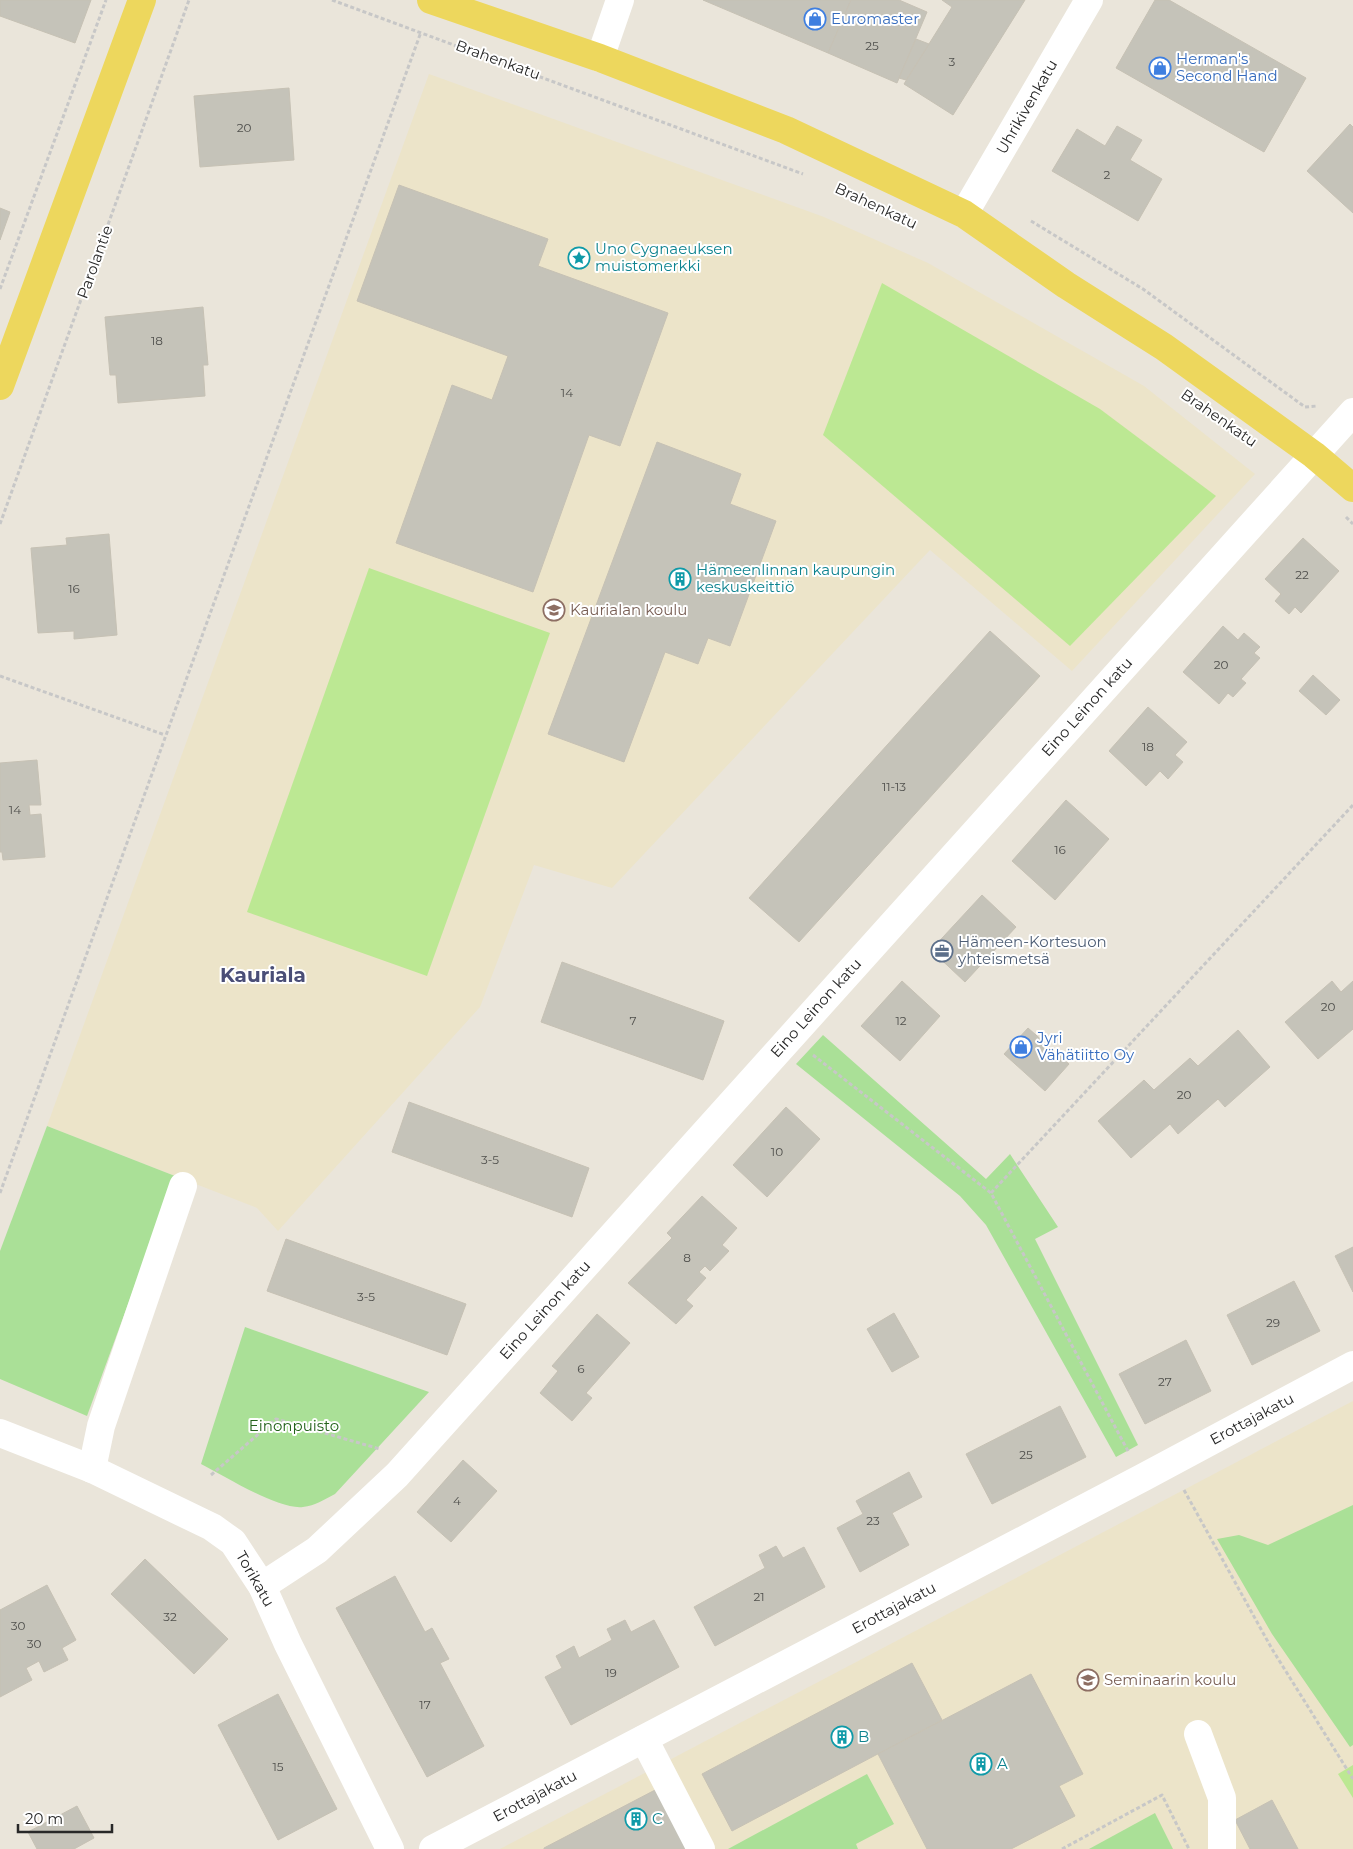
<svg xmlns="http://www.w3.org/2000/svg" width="1353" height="1849" font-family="Montserrat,sans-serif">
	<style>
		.education { fill: #ece4c9 }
		.green { fill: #aae097 }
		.pitch { fill: #bce893 }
		.building { fill: #c5c3b9; stroke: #c6c1b4 }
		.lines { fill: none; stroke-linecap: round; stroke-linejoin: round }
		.path { stroke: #c7c7c7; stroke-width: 3; stroke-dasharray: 4 2.5; stroke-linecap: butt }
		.minor { stroke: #fff; stroke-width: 28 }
		.major { stroke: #edd75d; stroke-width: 28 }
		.labels { text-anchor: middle; stroke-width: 4; stroke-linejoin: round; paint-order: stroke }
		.number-label { font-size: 12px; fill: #4f4f4c }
		.shop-label { font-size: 15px; fill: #366cbe; stroke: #fff; text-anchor: start }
		.street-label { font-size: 15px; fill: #282828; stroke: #fff }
		.culture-label { font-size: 15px; fill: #0d838f; stroke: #fff; text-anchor: start }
		.education-label { font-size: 15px; fill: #785e54; stroke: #fff; text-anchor: start }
		.service-label { font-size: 15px; fill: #4e5e75; stroke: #fff; text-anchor: start }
		.park-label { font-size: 15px; fill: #24631b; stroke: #fff }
		.district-label { font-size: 20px; font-weight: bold; fill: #4a4e77; stroke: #fff }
	</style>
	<rect width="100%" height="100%" fill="#eae5da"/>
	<g class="education">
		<polygon points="429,74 824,217 928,263 1144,386 1255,474 1072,671 930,550 612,888 534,865 480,1007 278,1231 257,1208 47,1126"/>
		<polygon points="1353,1401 1353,1849 500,1849 1193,1485"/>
	</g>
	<g class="green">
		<polygon points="823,1035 986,1179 1010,1154 1058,1227 1035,1239 1138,1445 1116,1457 986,1225 960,1196 796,1064"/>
		<polygon points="47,1126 175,1176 87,1416 0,1379 0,1251"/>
		<path d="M245,1327L429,1392L335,1494C325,1499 315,1506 303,1507C278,1510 225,1476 201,1464Z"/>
		<polygon points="1353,1505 1353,1745 1350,1747 1272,1634 1217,1539 1239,1535 1268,1545"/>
		<polygon points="867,1774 894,1824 856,1844 858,1849 728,1849"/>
		<polygon points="1155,1813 1173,1849 1089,1849"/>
	</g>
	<g class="pitch">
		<polygon points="882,283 1100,409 1216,496 1070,646 823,435"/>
		<polygon points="369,568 550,633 427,976 247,912"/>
		<polygon points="1353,1765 1353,1798 1338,1774"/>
	</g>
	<g class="building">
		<polygon points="0,0 91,0 75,43 0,16"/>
		<polygon points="703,0 851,0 828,53"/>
		<polygon points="851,0 899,0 927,12 897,83 828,53"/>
		<polygon points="942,0 1025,0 953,115 904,84 952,7"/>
		<polygon points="1155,0 1169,0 1306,78 1264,152 1116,68"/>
		<polygon points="916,39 929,44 906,80 899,78"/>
		<polygon points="289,88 294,160 200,167 194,96"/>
		<polygon points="1350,124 1353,127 1353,213 1307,171"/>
		<polygon points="1117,126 1142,140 1130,160 1162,179 1138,221 1052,171 1077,129 1105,146"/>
		<polygon points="399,185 548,239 538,266 668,313 620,446 589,435 533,592 396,543 452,385 492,400 508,356 357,301"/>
		<polygon points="0,208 10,212 0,240"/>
		<polygon points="203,307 208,365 203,365 205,396 118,403 116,375 110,375 105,317"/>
		<polygon points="657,442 741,474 730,504 776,521 730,646 708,638 698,664 665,652 624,762 548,734"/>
		<polygon points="109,534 117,635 74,639 74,631 38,633 31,548 67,545 66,538"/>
		<polygon points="1303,538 1339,571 1301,613 1295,607 1289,614 1275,601 1281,594 1265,579"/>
		<polygon points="1223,626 1238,640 1244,633 1260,647 1254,653 1260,658 1241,679 1246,683 1233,697 1228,693 1219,704 1183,672"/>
		<polygon points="990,631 1040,676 799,942 749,898"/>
		<polygon points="1313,675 1340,700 1326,715 1299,691"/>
		<polygon points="1148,707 1187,742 1175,755 1183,762 1168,779 1160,771 1146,786 1109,751"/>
		<polygon points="37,760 41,805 29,805 30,815 41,814 45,857 3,860 2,852 0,852 0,763"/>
		<polygon points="1066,800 1109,839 1055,900 1012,861"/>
		<polygon points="982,895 1016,927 965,982 931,950"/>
		<polygon points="562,962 724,1021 703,1080 541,1022"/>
		<polygon points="902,981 940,1016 900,1061 861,1026"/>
		<polygon points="1332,981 1341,992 1353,981 1353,1029 1318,1059 1285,1022"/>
		<polygon points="1028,1028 1069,1064 1045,1091 1004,1054"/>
		<polygon points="1238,1030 1270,1067 1225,1107 1218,1099 1178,1134 1170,1124 1131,1158 1098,1121 1144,1080 1154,1090 1190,1058 1198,1066"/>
		<polygon points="409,1102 589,1168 572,1217 392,1152"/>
		<polygon points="786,1107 820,1139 767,1197 733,1165"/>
		<polygon points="702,1196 737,1228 722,1245 729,1251 710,1271 705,1266 699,1272 706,1278 686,1300 693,1306 676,1324 628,1283 672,1238 667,1233"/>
		<polygon points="286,1239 466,1304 447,1355 267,1291"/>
		<polygon points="1353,1247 1353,1292 1335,1256"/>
		<polygon points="1294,1281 1320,1331 1252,1365 1227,1315"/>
		<polygon points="894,1313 919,1357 892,1372 867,1329"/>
		<polygon points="597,1314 630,1343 586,1393 592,1398 572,1421 540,1393 558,1371 552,1366"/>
		<polygon points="1186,1340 1211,1391 1145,1424 1119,1374"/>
		<polygon points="1060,1406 1086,1457 992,1504 966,1454"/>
		<polygon points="463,1460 497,1491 451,1542 417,1512"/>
		<polygon points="909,1472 922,1497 892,1513 909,1545 860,1572 837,1528 863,1514 856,1501"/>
		<polygon points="776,1546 783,1558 804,1547 825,1587 715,1646 694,1607 765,1568 759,1555"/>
		<polygon points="145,1559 228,1639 194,1674 111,1594"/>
		<polygon points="395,1576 425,1632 432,1628 449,1659 440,1663 484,1746 427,1777 336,1608"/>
		<polygon points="47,1585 76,1640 62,1648 68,1660 44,1672 39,1661 26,1668 32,1680 0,1697 0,1610"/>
		<polygon points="625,1620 631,1632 654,1620 679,1667 571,1725 545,1677 562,1668 556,1656 574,1646 579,1658 612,1640 607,1629"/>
		<polygon points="912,1663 942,1720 732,1831 702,1774"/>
		<polygon points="1031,1674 1083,1774 1059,1786 1075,1816 1011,1849 927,1849 878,1754"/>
		<polygon points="278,1694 337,1809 278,1840 218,1725"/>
		<polygon points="657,1789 688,1849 544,1849 544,1848"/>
		<polygon points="1272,1800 1298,1849 1250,1849 1235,1820"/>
		<polygon points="77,1806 94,1838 74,1849 37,1849 28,1832"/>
	</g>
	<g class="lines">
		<g class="path">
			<polyline points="332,0 803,174"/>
			<polyline points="1031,221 1143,289 1305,407 1317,406"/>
			<polyline points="0,289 106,0"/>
			<polyline points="1346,517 1353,524"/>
			<polyline points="0,524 189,0"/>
			<polyline points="0,676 165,735"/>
			<polyline points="813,1055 991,1193 1129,1453"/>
			<polyline points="0,1193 421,32"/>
			<polyline points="991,1193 1353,805"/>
			<polyline points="211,1475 276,1419 380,1449"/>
			<polyline points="1184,1490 1272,1649 1353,1779"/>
			<polyline points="1062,1849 1162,1795 1189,1849"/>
		</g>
		<g class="minor">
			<polyline points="600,58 620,0"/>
			<polyline points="964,214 1089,0"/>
			<polyline points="0,1433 92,1469 212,1527 233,1542 262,1586 288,1644 390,1849"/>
			<polyline points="92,1469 101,1426 183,1186"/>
			<polyline points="262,1586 317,1550 397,1475 1353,412"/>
			<polyline points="1198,1734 1222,1798 1222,1849"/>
			<polyline points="644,1739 701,1849"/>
			<polyline points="433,1849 1142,1478 1353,1365"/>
		</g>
		<g class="major">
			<polyline points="431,0 600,58 786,130 964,214 1066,285 1164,347 1314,455 1353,488"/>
			<polyline points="0,386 142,0"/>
		</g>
	</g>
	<defs>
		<g id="shop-ring" transform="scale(1.125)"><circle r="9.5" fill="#fff" stroke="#3f7fe0" stroke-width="1.5"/><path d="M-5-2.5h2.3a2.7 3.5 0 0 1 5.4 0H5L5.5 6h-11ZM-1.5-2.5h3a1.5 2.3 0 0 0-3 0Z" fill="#3f7fe0"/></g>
		<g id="sight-ring" transform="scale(1.125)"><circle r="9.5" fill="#fff" stroke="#0f9aa8" stroke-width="1.5"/><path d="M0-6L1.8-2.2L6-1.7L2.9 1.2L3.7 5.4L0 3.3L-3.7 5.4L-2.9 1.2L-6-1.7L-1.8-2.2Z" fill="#0f9aa8"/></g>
		<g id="building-ring" transform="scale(1.125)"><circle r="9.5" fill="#fff" stroke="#0f9aa8" stroke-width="1.5"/><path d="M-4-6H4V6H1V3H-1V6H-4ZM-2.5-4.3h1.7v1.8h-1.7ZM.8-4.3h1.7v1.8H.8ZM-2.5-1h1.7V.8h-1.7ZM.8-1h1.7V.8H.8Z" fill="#0f9aa8"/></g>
		<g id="school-ring" transform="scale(1.125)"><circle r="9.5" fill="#fff" stroke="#8d6e63" stroke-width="1.5"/><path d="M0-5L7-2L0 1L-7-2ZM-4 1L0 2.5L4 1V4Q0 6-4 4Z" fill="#8d6e63"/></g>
		<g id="office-ring" transform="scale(1.125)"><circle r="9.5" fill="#fff" stroke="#5c6f8a" stroke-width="1.5"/><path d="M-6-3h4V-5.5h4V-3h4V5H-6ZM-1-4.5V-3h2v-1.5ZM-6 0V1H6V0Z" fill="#5c6f8a"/></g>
	</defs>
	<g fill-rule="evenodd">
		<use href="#shop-ring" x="815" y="19"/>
		<use href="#shop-ring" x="1160" y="68"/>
		<use href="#sight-ring" x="579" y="258"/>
		<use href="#building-ring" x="680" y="579"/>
		<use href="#school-ring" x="554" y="610"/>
		<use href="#office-ring" x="942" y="951"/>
		<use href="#shop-ring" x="1021" y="1047"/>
		<use href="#school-ring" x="1088" y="1680"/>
		<use href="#building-ring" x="842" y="1737"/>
		<use href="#building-ring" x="981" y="1764"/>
		<use href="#building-ring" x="636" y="1819"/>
	</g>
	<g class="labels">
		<g class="number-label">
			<text x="872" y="50">25</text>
			<text x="952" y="66">3</text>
			<text x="244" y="132">20</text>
			<text x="1107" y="179">2</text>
			<text x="157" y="345">18</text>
			<text x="567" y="397">14</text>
			<text x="1302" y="579">22</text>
			<text x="74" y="593">16</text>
			<text x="1221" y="669">20</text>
			<text x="1148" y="751">18</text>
			<text x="894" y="791">11-13</text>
			<text x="15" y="814">14</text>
			<text x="1060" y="854">16</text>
			<text x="1328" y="1011">20</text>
			<text x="633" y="1025">7</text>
			<text x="901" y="1025">12</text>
			<text x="1184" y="1099">20</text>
			<text x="777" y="1156">10</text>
			<text x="490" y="1164">3-5</text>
			<text x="687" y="1262">8</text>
			<text x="366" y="1301">3-5</text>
			<text x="1273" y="1327">29</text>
			<text x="581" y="1373">6</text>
			<text x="1165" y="1386">27</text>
			<text x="1026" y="1459">25</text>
			<text x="457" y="1505">4</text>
			<text x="873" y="1525">23</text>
			<text x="759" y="1601">21</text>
			<text x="170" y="1621">32</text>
			<text x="18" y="1630">30</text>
			<text x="34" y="1648">30</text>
			<text x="611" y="1677">19</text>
			<text x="425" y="1709">17</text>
			<text x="278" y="1771">15</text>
		</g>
		<g class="shop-label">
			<text x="831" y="24">Euromaster</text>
			<text x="1176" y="64">Herman's<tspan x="1176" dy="17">Second Hand</tspan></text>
			<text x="1037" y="1043">Jyri<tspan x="1037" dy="17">Vähätiitto Oy</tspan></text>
		</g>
		<g class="street-label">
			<text transform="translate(498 60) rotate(20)" y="5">Brahenkatu</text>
			<text transform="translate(1027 107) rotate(-60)" y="5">Uhrikivenkatu</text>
			<text transform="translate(876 206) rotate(25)" y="5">Brahenkatu</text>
			<text transform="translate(95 262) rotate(-70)" y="5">Parolantie</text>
			<text transform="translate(1219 418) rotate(35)" y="5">Brahenkatu</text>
			<text transform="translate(1087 707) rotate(-48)" y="5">Eino Leinon katu</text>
			<text transform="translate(816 1008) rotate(-48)" y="5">Eino Leinon katu</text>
			<text transform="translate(545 1310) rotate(-48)" y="5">Eino Leinon katu</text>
			<text transform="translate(1252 1419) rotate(-28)" y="5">Erottajakatu</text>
			<text transform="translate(255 1579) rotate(60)" y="5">Torikatu</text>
			<text transform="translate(894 1608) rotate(-28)" y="5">Erottajakatu</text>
			<text transform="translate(535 1796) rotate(-28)" y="5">Erottajakatu</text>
		</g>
		<g class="culture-label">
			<text x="595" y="254">Uno Cygnaeuksen<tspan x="595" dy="17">muistomerkki</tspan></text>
			<text x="696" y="575">Hämeenlinnan kaupungin<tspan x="696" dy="17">keskuskeittiö</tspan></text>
			<text x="858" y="1742">B</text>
			<text x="997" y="1769">A</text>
			<text x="652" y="1824">C</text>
		</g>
		<g class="education-label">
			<text x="570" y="615">Kaurialan koulu</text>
			<text x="1104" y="1685">Seminaarin koulu</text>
		</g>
		<g class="service-label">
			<text x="958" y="947">Hämeen-Kortesuon<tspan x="958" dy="17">yhteismetsä</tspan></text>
		</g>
		<g class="park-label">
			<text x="294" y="1431">Einonpuisto</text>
		</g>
		<g class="district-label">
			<text x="263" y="982">Kauriala</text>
		</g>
	</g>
	<path d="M18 1824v8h94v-8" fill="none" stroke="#282828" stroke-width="2.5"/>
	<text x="25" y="1824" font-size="15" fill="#282828" stroke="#ffffff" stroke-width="4" paint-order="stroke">20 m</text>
</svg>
